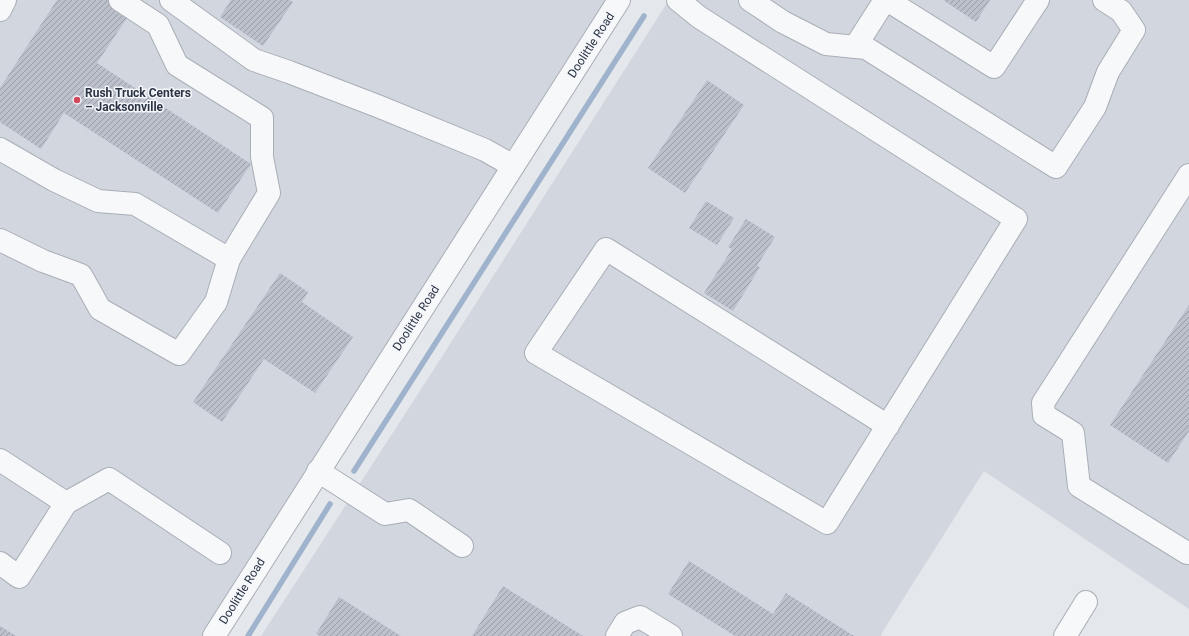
<svg xmlns="http://www.w3.org/2000/svg" width="1189" height="636" font-family="Roboto,sans-serif">
	<style>
		.built { fill: #d2d6de }
		.lines { fill: none; stroke-linecap: round; stroke-linejoin: round }
		.stream { stroke: #9fb4cc; stroke-width: 5.5 }
		.building { fill: url(#building-hatch) }
		.minor-casing { stroke: #a9aeb7; stroke-width: 24 }
		.minor { stroke: #f7f8fa; stroke-width: 22 }
		.poi-dot { fill: #d1495b; stroke: #f4f6f9; stroke-width: 1.5 }
		.labels { text-anchor: middle; stroke-width: 3; stroke-linejoin: round; paint-order: stroke }
		.street-label { font-size: 12px; fill: #2b3445; stroke: #f4f6f9 }
		.poi-label { font-size: 12px; font-weight: bold; fill: #2b3445; stroke: #f4f6f9; text-anchor: start }
	</style>
	<defs>
		<pattern id="building-hatch" width="6" height="6" patternUnits="userSpaceOnUse"><rect width="6" height="6" fill="#bbc0ca"/><path d="M-1 1l2-2M0 6l6-6M5 7l2-2" fill="none" stroke="#989da6"/></pattern>
	</defs>
	<rect width="100%" height="100%" fill="#e4e7ec"/>
	<g class="built">
		<polygon points="0,0 607,0 204,636 0,636"/>
		<polygon points="669,0 1189,0 1189,609 984,471 883,631 881,636 261,636 427,380"/>
	</g>
	<g class="lines">
		<g class="stream">
			<polyline points="354,471 644,16"/>
			<polyline points="248,636 330,504"/>
		</g>
	</g>
	<g class="building">
		<polygon points="57,0 107,0 129,15 97,63 251,164 218,213 64,113 41,149 0,122 0,88"/>
		<polygon points="231,0 290,0 293,2 263,46 220,17"/>
		<polygon points="943,0 990,0 976,22"/>
		<polygon points="707,80 744,105 685,193 648,168"/>
		<polygon points="706,201 734,218 717,245 689,228"/>
		<polygon points="746,219 775,237 757,266 760,267 733,311 704,293 732,249 728,247"/>
		<polygon points="280,273 308,292 302,302 353,337 315,393 264,359 222,422 193,402"/>
		<polygon points="1189,305 1189,431 1168,463 1110,425"/>
		<polygon points="689,561 773,614 786,593 854,636 735,636 668,594"/>
		<polygon points="503,586 583,636 472,636"/>
		<polygon points="339,597 401,636 320,636 316,634"/>
		<polygon points="0,626 16,636 0,636"/>
	</g>
	<g class="lines">
		<g class="minor-casing">
			<g id="minor">
				<polyline points="171,0 254,60 289,72 380,107 485,150 513,166"/>
				<polyline points="678,0 699,17 1016,219 827,523 536,353 606,249 888,426"/>
				<polyline points="750,0 783,22 826,44 866,48 1056,167 1095,107 1108,72 1134,30 1121,11 1104,0"/>
				<polyline points="887,0 994,67 1038,0"/>
				<polyline points="0,10 5,0"/>
				<polyline points="855,47 885,0"/>
				<polyline points="0,149 54,180 98,201 135,204 229,259 269,193 262,157 262,118 177,65 158,25 120,0"/>
				<polyline points="1189,175 1043,403 1044,415 1073,433 1079,486 1187,553 1189,552"/>
				<polyline points="0,240 43,261 81,275 100,309 179,354 216,302 229,259"/>
				<polyline points="0,460 66,503 109,479 220,553"/>
				<polyline points="318,471 385,514 409,510 462,546"/>
				<polyline points="0,563 19,577 66,503"/>
				<polyline points="214,636 619,0"/>
				<polyline points="617,636 625,623 640,617 671,636"/>
				<polyline points="1065,636 1086,602"/>
			</g>
		</g>
		<use href="#minor" class="minor"/>
	</g>
	<circle class="poi-dot" cx="77" cy="100" r="4"/>
	<g class="labels">
		<g class="street-label">
			<text transform="translate(591 45) rotate(-57)" y="4">Doolittle Road</text>
			<text transform="translate(416 318) rotate(-57)" y="4">Doolittle Road</text>
			<text transform="translate(242 591) rotate(-58)" y="4">Doolittle Road</text>
		</g>
		<g class="poi-label">
			<text x="85" y="97">Rush Truck Centers<tspan x="85" dy="14">– Jacksonville</tspan></text>
		</g>
	</g>
</svg>
